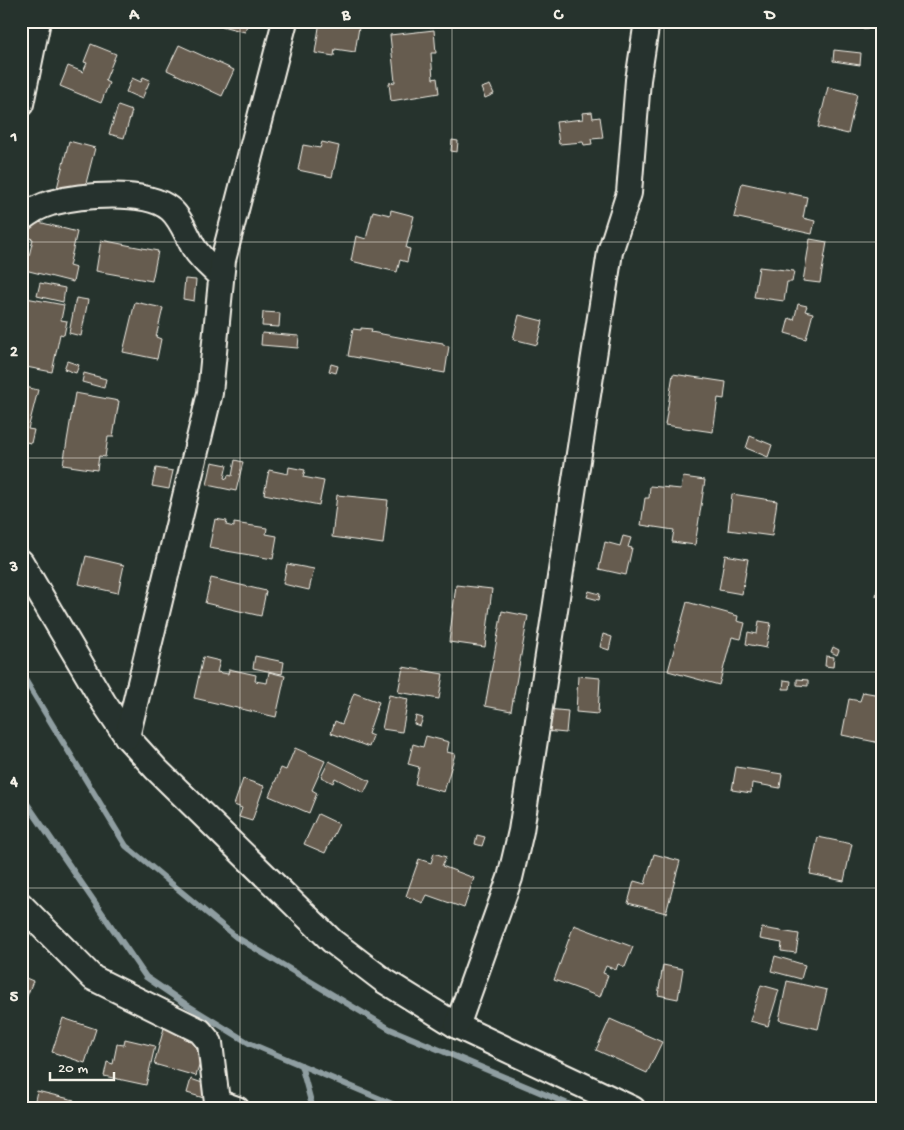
<svg xmlns="http://www.w3.org/2000/svg" width="904" height="1130" font-family="'Gochi Hand',sans-serif">
	<style>
		.lines { fill: none; stroke-linecap: round; stroke-linejoin: round }
		.stream { stroke: #8f9ea1; stroke-width: 6 }
		.building { fill: #665c50; stroke: #f4f1e8 }
		.minor-casing { stroke: #f4f1e8; stroke-width: 28 }
		.minor { stroke: #26332d; stroke-width: 24 }
		.grid { fill: none; stroke: #f4f1e8; stroke-width: 1; stroke-opacity: 0.55 }
		.neatline { fill: none; stroke: #f4f1e8; stroke-width: 2 }
		.grid-label { font-size: 16px; text-anchor: middle; font-weight: bold; fill: #f4f1e8 }
	</style>
	<rect width="100%" height="100%" fill="#26332d"/>
	<filter id="ink" filterUnits="userSpaceOnUse"><feTurbulence type="fractalNoise" baseFrequency=".02" numOctaves="2"/><feDisplacementMap in="SourceGraphic" scale="10" xChannelSelector="R" yChannelSelector="G"/><feConvolveMatrix kernelMatrix="1 2 1 2 8 2 1 2 1" color-interpolation-filters="sRGB"/></filter>
	<g filter="url(#ink)">
		<g class="lines">
			<g class="stream">
				<polyline points="21,673 126,846 236,937 390,1029 580,1109"/>
				<polyline points="21,795 146,977 187,1005 249,1043 404,1109"/>
				<polyline points="301,1065 313,1109"/>
			</g>
		</g>
		<g class="building">
			<polygon points="219,21 248,21 245,32 218,25"/>
			<polygon points="320,21 360,21 355,52 335,49 334,56 315,53"/>
			<polygon points="838,21 869,21 868,29 838,26"/>
			<polygon points="434,30 436,53 431,53 433,79 437,78 439,93 391,101 389,83 395,82 390,35"/>
			<polygon points="91,44 116,54 105,81 109,83 101,103 60,86 68,66 83,72 87,63 84,62"/>
			<polygon points="179,45 234,70 222,96 167,70"/>
			<polygon points="834,50 861,53 860,65 833,61"/>
			<polygon points="143,77 150,80 142,99 126,92 132,78 141,82"/>
			<polygon points="490,85 494,94 485,98 481,88"/>
			<polygon points="828,87 857,94 848,134 818,127"/>
			<polygon points="118,106 132,111 124,138 109,134"/>
			<polygon points="592,112 593,118 600,117 603,138 591,139 592,144 584,145 583,142 559,144 556,122 583,119 582,113"/>
			<polygon points="452,140 458,141 457,152 451,151"/>
			<polygon points="69,141 95,148 83,195 57,188"/>
			<polygon points="322,142 339,146 332,177 298,170 303,145 320,148"/>
			<polygon points="742,183 807,197 803,218 815,221 812,234 734,217"/>
			<polygon points="391,210 414,216 406,248 410,249 407,262 400,260 397,272 351,261 356,236 366,239 373,211 390,215"/>
			<polygon points="31,220 77,232 69,266 76,268 73,282 21,269 23,254 29,256 33,239 26,237"/>
			<polygon points="810,239 827,242 820,283 803,281"/>
			<polygon points="101,240 158,251 152,281 96,271"/>
			<polygon points="759,267 794,271 792,282 787,282 784,301 754,297"/>
			<polygon points="185,279 196,280 194,301 183,299"/>
			<polygon points="40,283 65,288 63,302 37,296"/>
			<polygon points="26,298 64,305 61,320 67,321 64,335 60,334 52,372 21,366 21,312"/>
			<polygon points="76,298 88,300 81,336 69,333"/>
			<polygon points="135,302 163,308 156,337 161,339 157,359 123,352"/>
			<polygon points="798,304 807,306 805,311 813,313 806,339 785,333 789,318 794,320"/>
			<polygon points="263,312 280,313 279,327 262,326"/>
			<polygon points="519,315 543,321 537,345 513,339"/>
			<polygon points="361,328 372,329 371,332 431,343 431,341 443,343 443,345 449,346 445,373 348,356 353,329 361,330"/>
			<polygon points="262,333 299,336 298,348 261,345"/>
			<polygon points="67,361 79,365 76,373 64,369"/>
			<polygon points="331,364 338,366 336,373 329,371"/>
			<polygon points="84,373 106,379 104,388 82,382"/>
			<polygon points="673,374 726,382 724,399 718,398 713,432 665,425"/>
			<polygon points="21,386 38,390 28,429 34,430 31,443 21,441"/>
			<polygon points="75,393 119,401 113,437 108,437 105,457 99,456 97,470 63,465"/>
			<polygon points="750,436 772,445 768,457 746,448"/>
			<polygon points="235,460 243,462 236,491 207,485 212,462 227,465 224,478 227,479 228,475 232,476"/>
			<polygon points="289,467 305,470 303,477 324,481 319,505 264,494 269,470 288,474"/>
			<polygon points="156,468 173,471 169,489 152,486"/>
			<polygon points="683,477 705,480 695,545 672,542 674,530 641,525 645,498 649,498 650,486 681,489"/>
			<polygon points="732,494 777,501 772,536 728,530"/>
			<polygon points="337,495 388,500 383,544 332,537"/>
			<polygon points="215,519 227,521 226,525 234,527 234,523 267,528 266,534 277,536 273,559 209,548"/>
			<polygon points="623,536 631,538 628,547 632,548 626,575 599,569 605,542 620,546"/>
			<polygon points="725,555 748,559 742,594 719,590"/>
			<polygon points="86,556 124,565 118,593 79,584"/>
			<polygon points="883,559 883,598 876,596"/>
			<polygon points="287,564 314,569 309,590 283,584"/>
			<polygon points="211,578 266,591 261,616 205,603"/>
			<polygon points="456,585 492,589 485,647 449,642"/>
			<polygon points="589,591 600,594 599,600 587,597"/>
			<polygon points="687,602 738,616 737,621 745,623 741,639 732,637 719,685 668,671"/>
			<polygon points="502,611 528,616 511,711 485,706"/>
			<polygon points="759,621 771,623 766,648 746,644 748,632 757,634"/>
			<polygon points="603,634 612,637 609,650 600,647"/>
			<polygon points="833,647 839,650 837,655 831,652"/>
			<polygon points="255,656 284,662 282,674 253,668"/>
			<polygon points="826,656 834,657 833,667 825,666"/>
			<polygon points="203,657 220,661 217,672 228,674 229,669 256,675 255,681 267,683 269,672 285,676 276,717 194,698"/>
			<polygon points="403,667 443,674 439,699 398,692"/>
			<polygon points="578,676 600,678 598,714 576,712"/>
			<polygon points="797,679 808,680 808,686 797,685"/>
			<polygon points="784,680 791,681 790,689 783,689"/>
			<polygon points="863,692 880,695 878,706 883,707 883,730 880,743 842,735 849,699 860,701"/>
			<polygon points="354,693 379,702 368,734 373,736 369,747 331,733 335,721 342,724"/>
			<polygon points="389,695 408,699 402,732 382,729"/>
			<polygon points="547,709 568,711 566,733 545,731"/>
			<polygon points="416,716 423,718 420,726 414,724"/>
			<polygon points="426,736 449,742 447,752 455,754 444,792 415,784 419,767 408,764 413,744 423,747"/>
			<polygon points="295,748 325,761 312,790 317,793 309,813 269,796 281,768 286,770"/>
			<polygon points="329,761 370,781 364,793 335,778 333,783 321,777"/>
			<polygon points="736,767 782,774 780,788 752,783 751,793 732,790"/>
			<polygon points="243,779 264,786 252,821 239,817 242,808 234,805"/>
			<polygon points="318,814 339,824 325,853 304,844"/>
			<polygon points="477,835 485,837 482,846 475,844"/>
			<polygon points="818,837 852,844 844,881 810,874"/>
			<polygon points="434,853 446,857 442,866 474,878 464,908 427,895 423,903 406,896 419,859 431,863"/>
			<polygon points="654,854 680,861 666,913 628,903 634,881 645,884"/>
			<polygon points="574,925 633,947 625,967 618,964 616,970 606,966 603,973 608,975 600,997 554,980"/>
			<polygon points="762,928 799,934 796,953 781,951 782,943 760,939"/>
			<polygon points="775,956 805,965 801,979 771,971"/>
			<polygon points="663,965 683,969 678,999 658,995"/>
			<polygon points="21,976 33,981 21,1011"/>
			<polygon points="787,981 827,990 818,1029 779,1020"/>
			<polygon points="761,985 779,990 768,1026 750,1021"/>
			<polygon points="63,1018 96,1029 85,1063 52,1052"/>
			<polygon points="610,1019 662,1042 647,1073 596,1050"/>
			<polygon points="164,1028 207,1040 196,1076 154,1064"/>
			<polygon points="125,1039 155,1046 146,1085 104,1076 107,1062 113,1064 117,1044 124,1045"/>
			<polygon points="191,1079 211,1086 207,1099 187,1093"/>
			<polygon points="37,1091 74,1100 72,1109 33,1109"/>
		</g>
		<g class="lines">
			<g class="minor-casing">
				<g id="minor">
					<polyline points="21,104 38,21"/>
					<path d="M21,219C30,212 39,206 51,203C80,195 146,189 170,209C181,218 187,236 194,248C201,259 211,267 220,276"/>
					<polyline points="21,562 104,703 127,737 156,769 332,941 383,980 457,1026 633,1109"/>
					<polyline points="127,737 210,393 223,260 285,21"/>
					<polyline points="21,905 93,978 200,1031 210,1043 217,1102 237,1109"/>
					<polyline points="457,1026 510,878 521,831 610,252 629,193 638,80 647,21"/>
				</g>
			</g>
			<use href="#minor" class="minor"/>
		</g>
	</g>
	<path class="grid" d="M240,21V1109M452,21V1109M664,21V1109M21,242H883M21,458H883M21,672H883M21,888H883"/>
	<rect width="904" height="1130" fill="none" stroke="#26332d" stroke-width="55"/>
	<path d="M50 1072v8h64v-8" fill="none" stroke="#f4f1e8" stroke-width="2.5"/>
	<text x="58" y="1072" font-size="15" fill="#f4f1e8" stroke="#26332d" stroke-width="4" paint-order="stroke">20 m</text>
	<rect x="28" y="28" width="848" height="1074" class="neatline"/>
	<g class="grid-label">
		<text x="134" y="19">A</text>
		<text x="346" y="19">B</text>
		<text x="558" y="19">C</text>
		<text x="770" y="19">D</text>
		<text x="14" y="141">1</text>
		<text x="14" y="356">2</text>
		<text x="14" y="571">3</text>
		<text x="14" y="786">4</text>
		<text x="14" y="1001">5</text>
	</g>
</svg>
